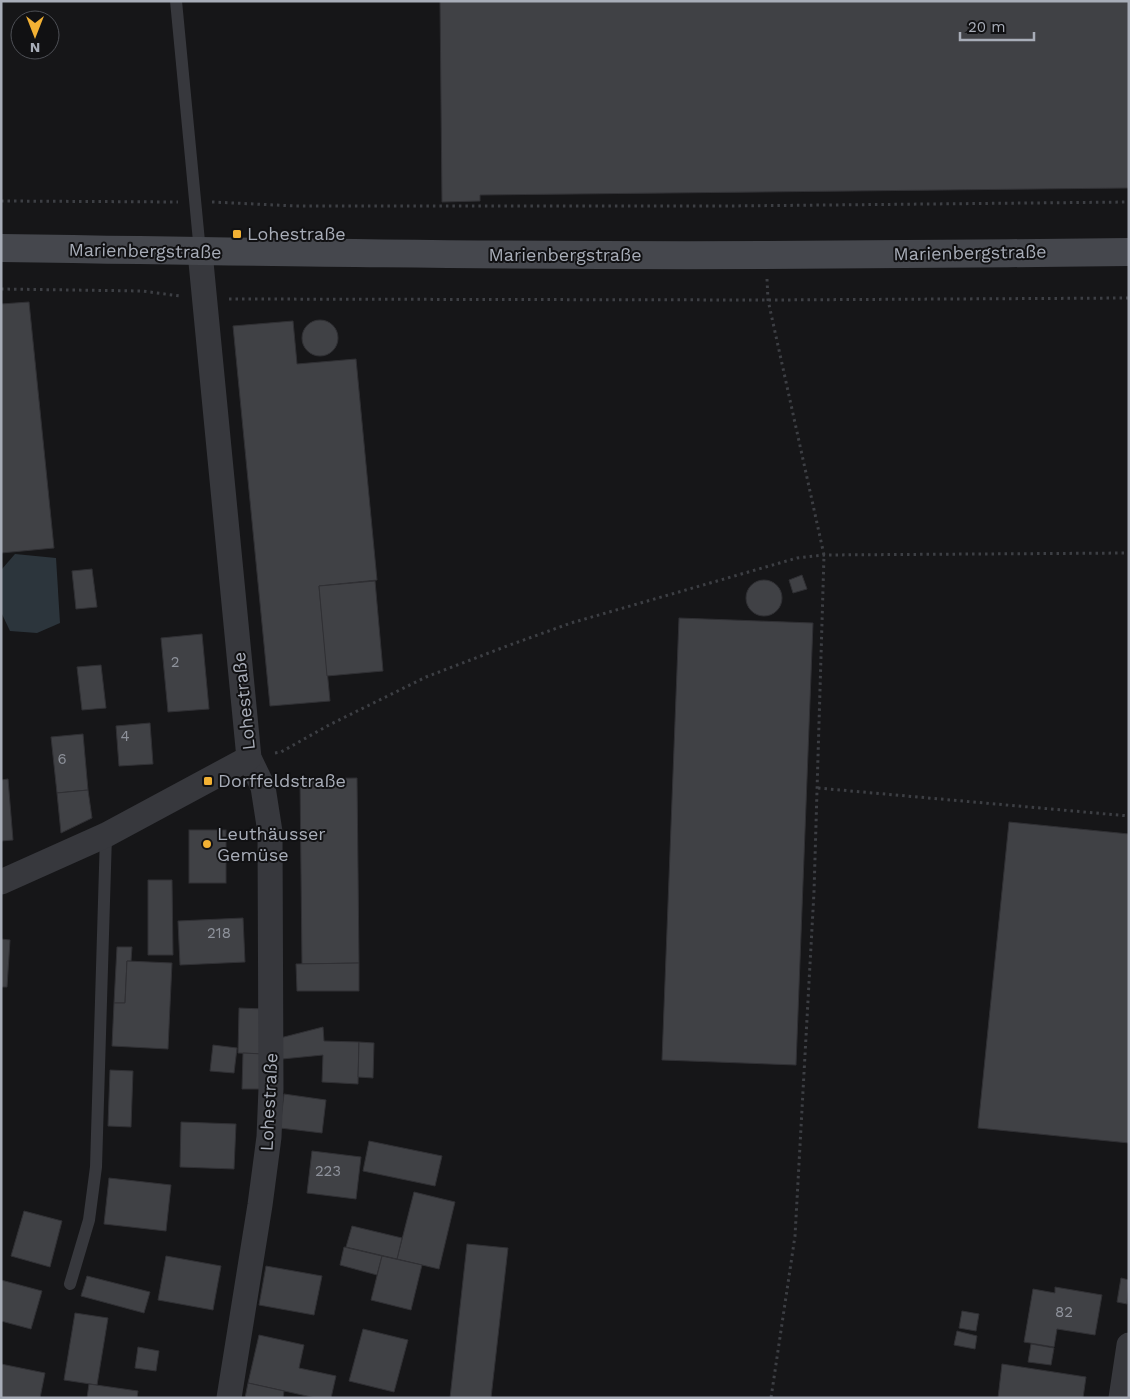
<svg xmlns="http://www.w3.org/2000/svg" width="1130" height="1399" font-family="'Work Sans',sans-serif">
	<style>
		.water { fill: #2c353c }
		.building { fill: #404145; stroke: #303034 }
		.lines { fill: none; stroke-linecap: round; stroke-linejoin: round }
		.path { stroke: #3d3f44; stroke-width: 3; stroke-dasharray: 2.5 4; stroke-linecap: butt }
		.lane { stroke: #37383d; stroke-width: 12 }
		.street { stroke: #37383d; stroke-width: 25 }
		.secondary { stroke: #45474d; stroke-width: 28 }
		.poi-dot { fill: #f2b134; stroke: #111113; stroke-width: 2 }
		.labels { text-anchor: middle; stroke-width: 4; stroke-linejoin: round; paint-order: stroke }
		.number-label { font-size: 15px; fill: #8e929b }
		.poi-label { font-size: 18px; fill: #a8adb8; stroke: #111113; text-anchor: start }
		.street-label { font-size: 18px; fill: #a8adb8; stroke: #111113 }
	</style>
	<rect width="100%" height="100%" fill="#161618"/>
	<polygon class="water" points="15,554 56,558 60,623 37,633 10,631 1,612 2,569"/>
	<g class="building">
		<polygon points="440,1 1129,1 1129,188 480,195 480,201 442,202"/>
		<polygon points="29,302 54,548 1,553 1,304"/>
		<circle cx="320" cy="338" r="18"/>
		<polygon points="293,321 297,364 356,359 377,580 319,586 330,701 270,706 233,326"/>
		<polygon points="92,569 97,607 76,609 72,571"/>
		<polygon points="802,575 807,589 793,593 789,580"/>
		<circle cx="764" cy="598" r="18"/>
		<polygon points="375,581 383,671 327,676 319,586"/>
		<polygon points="679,618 813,623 796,1065 662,1060"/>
		<polygon points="202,634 209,709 168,712 161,638"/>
		<polygon points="101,665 106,708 82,710 77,667"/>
		<polygon points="150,723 153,764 119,766 116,726"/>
		<polygon points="83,734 88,790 57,793 51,737"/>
		<polygon points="357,778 359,963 302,964 300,779"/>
		<polygon points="8,779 13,840 1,841 1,780"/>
		<polygon points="88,790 92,818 61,833 57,793"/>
		<polygon points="1009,822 1129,834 1129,1143 978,1128"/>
		<rect x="189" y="830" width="37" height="53"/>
		<polygon points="148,880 172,880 173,955 148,955"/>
		<polygon points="243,918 245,962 180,965 178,921"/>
		<polygon points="1,939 10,940 7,987 1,987"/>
		<polygon points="117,947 132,947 131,961 127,961 125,1003 114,1003"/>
		<polygon points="127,961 172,963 168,1049 112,1046 114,1003 125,1003"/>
		<polygon points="359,963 359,991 297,991 296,964"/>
		<polygon points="239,1008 264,1009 263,1054 238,1053"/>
		<polygon points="323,1027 324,1041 359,1042 358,1084 322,1082 323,1055 282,1059 280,1038"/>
		<polygon points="359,1042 374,1043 373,1078 358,1077"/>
		<polygon points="213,1045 237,1048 234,1073 210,1071"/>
		<polygon points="243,1053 263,1054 262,1089 242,1089"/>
		<polygon points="110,1070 133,1071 131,1127 108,1126"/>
		<polygon points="284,1094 326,1100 322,1133 280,1128"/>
		<polygon points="181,1122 236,1124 234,1169 180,1167"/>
		<polygon points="369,1141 442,1156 435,1186 363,1171"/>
		<polygon points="312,1151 361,1157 356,1199 307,1193"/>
		<polygon points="109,1178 171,1185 166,1231 104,1224"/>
		<polygon points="414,1192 455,1202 439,1269 397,1259"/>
		<polygon points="24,1211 62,1221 50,1267 11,1256"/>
		<polygon points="352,1226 402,1238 397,1259 346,1247"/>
		<polygon points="467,1244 508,1248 491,1398 450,1398"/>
		<polygon points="344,1247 382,1256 377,1275 340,1265"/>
		<polygon points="166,1256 221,1266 213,1310 158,1300"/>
		<polygon points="382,1256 422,1265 411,1310 371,1300"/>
		<polygon points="266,1266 322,1276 314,1315 259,1305"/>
		<polygon points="87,1276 150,1292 144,1313 81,1296"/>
		<polygon points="1121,1278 1129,1280 1127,1304 1117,1302"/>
		<polygon points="1,1280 42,1291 31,1329 1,1321"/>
		<polygon points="1055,1287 1102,1295 1095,1335 1057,1329 1054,1347 1024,1342 1033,1289 1055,1293"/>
		<polygon points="962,1311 979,1314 976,1331 959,1328"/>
		<polygon points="75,1313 108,1318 97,1385 64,1380"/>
		<polygon points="363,1329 408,1340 394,1392 349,1381"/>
		<polygon points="957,1331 977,1336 975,1349 954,1345"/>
		<polygon points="259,1335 304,1345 299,1368 336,1376 331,1398 316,1398 248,1383"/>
		<polygon points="1031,1344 1054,1348 1051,1365 1028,1362"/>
		<polygon points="138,1347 159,1351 156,1371 135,1368"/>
		<polygon points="1,1364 45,1373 40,1398 1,1398"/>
		<polygon points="1002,1364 1086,1377 1083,1398 998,1398"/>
		<polygon points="248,1383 284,1391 283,1398 245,1398"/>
		<polygon points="89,1384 138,1391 137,1398 87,1398"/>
	</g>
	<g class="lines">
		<g class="path">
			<polyline points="1,201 178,202"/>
			<polyline points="212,202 296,206 728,206 1129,202"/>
			<polyline points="767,279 768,300 824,555 814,892 795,1236 771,1398"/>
			<polyline points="1,289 142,291 180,296"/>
			<polyline points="229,299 768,300 1129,298"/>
			<polyline points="275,753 281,752 329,725 426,677 507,646 571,623 797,558 824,555 1129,553"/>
			<polyline points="818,788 1129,816"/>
		</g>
		<g class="lane">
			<polyline points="176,1 200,252"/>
			<polyline points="70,1284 89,1220 96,1167 106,835"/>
		</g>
		<g class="street">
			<polyline points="200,252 249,758 263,787 270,832 271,1088 269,1137 260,1205 229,1398"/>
			<polyline points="1,882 106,835 249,758"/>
			<polyline points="1121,1398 1129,1345"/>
		</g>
		<path class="secondary" d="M1,248C256,252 511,256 766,255C887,255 1008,253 1129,252"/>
	</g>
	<g class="poi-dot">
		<rect x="232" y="229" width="10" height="10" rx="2.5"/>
		<rect x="203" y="776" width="10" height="10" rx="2.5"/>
		<circle cx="207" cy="844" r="5"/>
	</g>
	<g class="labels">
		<g class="number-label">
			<text x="175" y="667">2</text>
			<text x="125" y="741">4</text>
			<text x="62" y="764">6</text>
			<text x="219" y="938">218</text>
			<text x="328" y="1176">223</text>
			<text x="1064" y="1317">82</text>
		</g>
		<g class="poi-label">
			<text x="247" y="240">Lohestraße</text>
			<text x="218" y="787">Dorffeldstraße</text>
			<text x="217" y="840">Leuthäusser<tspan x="217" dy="21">Gemüse</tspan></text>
		</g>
		<g class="street-label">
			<text transform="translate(145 251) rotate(1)" y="6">Marienbergstraße</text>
			<text transform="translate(970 253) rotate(-1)" y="6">Marienbergstraße</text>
			<text x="565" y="261">Marienbergstraße</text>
			<text transform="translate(244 701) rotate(-96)" y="6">Lohestraße</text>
			<text transform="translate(269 1102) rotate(-87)" y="6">Lohestraße</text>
		</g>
	</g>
	<rect width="1130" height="1399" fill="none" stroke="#a8adb8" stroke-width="5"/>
	<g transform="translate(35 35) rotate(180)"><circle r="24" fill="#111113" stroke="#4d4f55"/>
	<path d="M0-4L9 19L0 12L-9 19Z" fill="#f2b134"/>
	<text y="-8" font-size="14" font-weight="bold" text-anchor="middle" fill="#a8adb8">N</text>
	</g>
	<path d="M960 32v8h74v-8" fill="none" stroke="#a8adb8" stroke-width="2.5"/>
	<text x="968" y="32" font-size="15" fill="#a8adb8" stroke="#111113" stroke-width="4" paint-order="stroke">20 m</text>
</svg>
